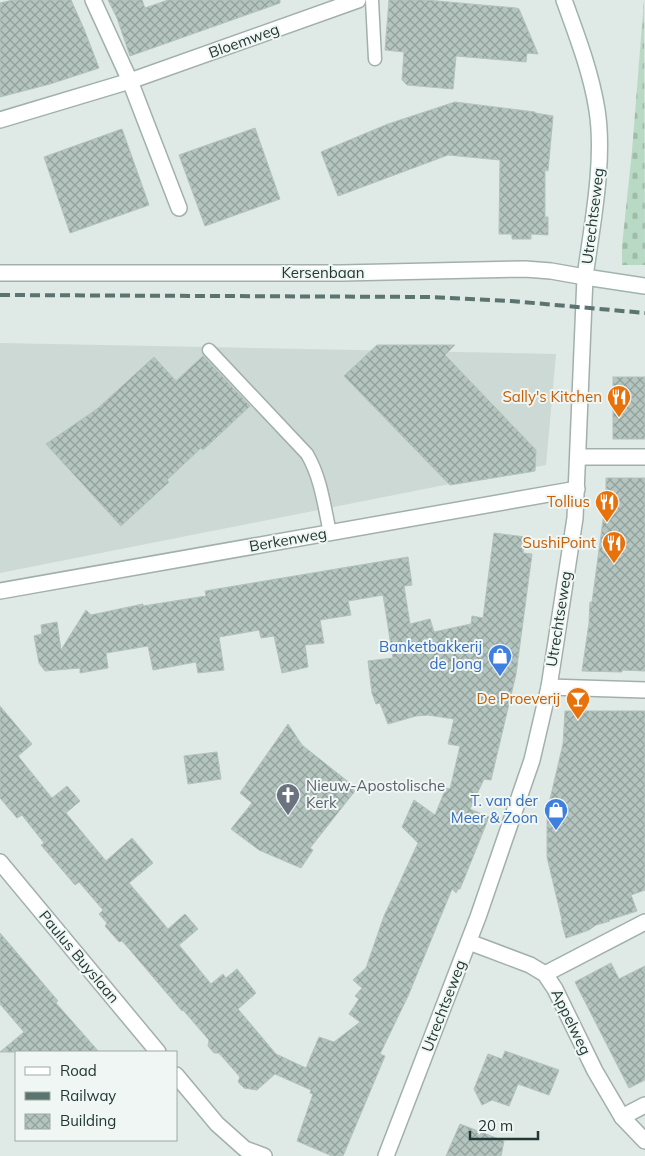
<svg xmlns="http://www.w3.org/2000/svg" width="645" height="1156" font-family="Mulish,sans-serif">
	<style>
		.built { fill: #cdd9d4 }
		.cemetery { fill: url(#cemetery-stones) }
		.building { fill: url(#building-cross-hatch); stroke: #b2c2bd }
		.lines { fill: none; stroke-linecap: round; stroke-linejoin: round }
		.service-casing { stroke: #a2b0ac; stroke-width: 15 }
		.minor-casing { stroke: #a2b0ac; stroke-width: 18 }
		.tertiary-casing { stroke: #a2b0ac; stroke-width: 18 }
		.secondary-casing { stroke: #9fb4ae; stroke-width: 18 }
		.service { stroke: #fff; stroke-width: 12 }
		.minor { stroke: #fff; stroke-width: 15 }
		.tertiary { stroke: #fff; stroke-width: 15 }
		.secondary { stroke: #fff; stroke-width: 15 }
		.rail { stroke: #5b746f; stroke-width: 4; stroke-dasharray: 10 5; stroke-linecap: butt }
		.labels { text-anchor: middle; stroke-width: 4; stroke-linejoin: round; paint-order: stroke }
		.street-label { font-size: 15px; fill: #213834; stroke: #eff6f3 }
		.food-label { font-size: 15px; fill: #c56008; stroke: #eff6f3; text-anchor: end }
		.shop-label { font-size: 15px; fill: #366cbe; stroke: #eff6f3; text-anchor: end }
		.worship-label { font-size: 15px; fill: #5b616d; stroke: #eff6f3; text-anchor: start }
	</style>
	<defs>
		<pattern id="cemetery-stones" width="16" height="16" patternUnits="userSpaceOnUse" patternTransform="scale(1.25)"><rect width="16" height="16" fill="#b8dac4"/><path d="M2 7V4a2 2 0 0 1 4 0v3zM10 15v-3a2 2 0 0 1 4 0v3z" fill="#9ebca9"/></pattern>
		<pattern id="building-cross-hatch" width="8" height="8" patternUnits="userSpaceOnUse" patternTransform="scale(1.25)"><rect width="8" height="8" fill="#b4c4bf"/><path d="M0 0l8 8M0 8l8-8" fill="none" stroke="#92a09c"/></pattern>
	</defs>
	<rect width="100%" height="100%" fill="#dfe9e5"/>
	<polygon class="built" points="0,343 556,354 546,465 0,573"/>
	<polygon class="cemetery" points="644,0 645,265 622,265 622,246 632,151"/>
	<g class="building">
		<polygon points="13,0 71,0 84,29 99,68 50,84 0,97 0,3"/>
		<polygon points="108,0 142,0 145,8 168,0 280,0 280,3 130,56 117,18"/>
		<polygon points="389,0 426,0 516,8 519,9 538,54 527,53 526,62 456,56 453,89 407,85 402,80 404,52 385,50"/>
		<polygon points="455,102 535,112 535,113 553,116 548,171 545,170 545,217 548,217 548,235 531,234 531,239 512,239 512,234 499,234 500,160 448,155 338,196 321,152 388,124"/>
		<polygon points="255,128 280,199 205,226 179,155"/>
		<polygon points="122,129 149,205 70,233 44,157"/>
		<polygon points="377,345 455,345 445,355 536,450 535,471 450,485 344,376"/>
		<polygon points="203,356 250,406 203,450 201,448 167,480 169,482 121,526 46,444 97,409 154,357 176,381"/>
		<rect x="613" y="377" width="32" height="62"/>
		<polygon points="606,478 645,478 645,671 622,670 622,672 582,671 589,623 590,602 592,602 606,498"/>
		<polygon points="494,533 525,537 523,553 532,554 516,674 491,780 484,779 470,809 489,817 460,889 458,889 456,893 452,889 408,996 380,1054 385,1056 343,1156 332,1156 297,1141 313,1094 310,1093 311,1090 275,1074 257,1090 244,1088 238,1082 240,1077 219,1053 214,1053 208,1046 209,1040 183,1010 182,1011 130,950 122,941 119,942 105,926 107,923 99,914 103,910 79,882 75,885 41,845 44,843 22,815 17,818 0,798 0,706 32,744 18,756 52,798 67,786 80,801 66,813 106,861 132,838 153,863 129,883 168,929 185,914 198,929 179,945 211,984 223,974 226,978 237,969 256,993 238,1009 276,1054 306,1068 319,1037 334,1042 360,1022 349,1014 359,999 355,996 362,988 353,980 366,968 384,916 418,843 402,827 414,800 435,815 446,788 450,789 460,746 448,744 454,719 428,715 416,716 388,724 380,703 376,704 372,693 368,661 393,658 383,595 348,601 351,615 320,620 324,643 305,645 308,667 282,673 274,636 261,638 259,630 219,637 224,670 198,673 196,662 153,670 148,646 106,653 108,668 80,673 80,668 45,671 39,663 34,636 42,634 41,625 57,622 61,650 86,610 91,615 143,604 143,606 206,596 205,591 408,557 412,585 404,586 410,624 430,619 434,632 471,624 472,616 483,618"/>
		<polygon points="565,711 645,711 645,890 631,895 637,911 609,920 610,921 596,925 589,930 566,938 561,920 562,920 547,857 547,812 563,744"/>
		<polygon points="288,724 302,745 351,784 349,786 355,791 310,848 313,850 301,868 259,850 231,829 252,803 240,793"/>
		<polygon points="217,752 221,779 188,784 184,756"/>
		<polygon points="0,933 58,1001 56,1003 99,1052 0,1052 24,1032 0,1004"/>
		<polygon points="611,963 619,979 645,966 645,1080 629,1088 575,982"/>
		<polygon points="505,1051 559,1070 549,1095 518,1084 509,1106 492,1100 482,1105 474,1089 488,1054 502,1059"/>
		<polygon points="460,1124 504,1141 501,1156 446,1156"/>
	</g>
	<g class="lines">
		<g class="service-casing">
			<g id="service">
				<polyline points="372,0 375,59"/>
				<path d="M209,350L307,454C321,478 324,505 330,533"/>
			</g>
		</g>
		<g class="minor-casing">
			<g id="minor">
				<polyline points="93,0 130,81 358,0"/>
				<polyline points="0,120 130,81 179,208"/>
				<polyline points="578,457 645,457"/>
				<polyline points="0,591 577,489"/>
				<polyline points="549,687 645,690"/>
				<polyline points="0,862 158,1052"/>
				<polyline points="469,942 530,965 545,974 555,989 595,1071 622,1117 645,1141"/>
				<polyline points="545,974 645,922"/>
				<polyline points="176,1075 217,1124 245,1149 264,1156"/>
				<polyline points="622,1117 645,1105"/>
			</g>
		</g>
		<g class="tertiary-casing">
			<polyline id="tertiary" points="0,273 342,273 525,269 551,271 585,277 575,518 549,687 532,760 478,917 386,1156"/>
		</g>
		<g class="secondary-casing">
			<path id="secondary" d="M564,0C577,36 591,72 597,110C605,161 592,225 585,277L645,286"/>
		</g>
		<use href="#service" class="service"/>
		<use href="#minor" class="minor"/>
		<use href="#tertiary" class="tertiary"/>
		<use href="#secondary" class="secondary"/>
		<polyline class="rail" points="0,295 429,297 511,301 645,313"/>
	</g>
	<defs>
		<g id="restaurant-pin" transform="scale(1.25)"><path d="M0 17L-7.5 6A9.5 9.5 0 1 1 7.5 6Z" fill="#e8710a" stroke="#eff6f3"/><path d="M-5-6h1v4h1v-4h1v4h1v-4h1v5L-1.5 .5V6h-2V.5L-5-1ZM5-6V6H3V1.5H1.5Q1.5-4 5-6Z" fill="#fff"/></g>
		<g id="shop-pin" transform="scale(1.25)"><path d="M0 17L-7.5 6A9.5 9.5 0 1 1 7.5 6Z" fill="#3f7fe0" stroke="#eff6f3"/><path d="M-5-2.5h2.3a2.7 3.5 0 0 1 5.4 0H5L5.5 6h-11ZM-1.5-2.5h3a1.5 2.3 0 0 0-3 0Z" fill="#fff"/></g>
		<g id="bar-pin" transform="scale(1.25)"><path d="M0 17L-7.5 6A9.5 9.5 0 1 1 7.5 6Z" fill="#e8710a" stroke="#eff6f3"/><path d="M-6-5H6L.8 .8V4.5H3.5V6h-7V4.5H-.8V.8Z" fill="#fff"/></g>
		<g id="church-pin" transform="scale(1.25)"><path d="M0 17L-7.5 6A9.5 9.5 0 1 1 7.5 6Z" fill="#6b7280" stroke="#eff6f3"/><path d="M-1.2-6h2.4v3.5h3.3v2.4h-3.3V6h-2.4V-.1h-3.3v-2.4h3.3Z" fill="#fff"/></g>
	</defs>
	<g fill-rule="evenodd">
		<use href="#restaurant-pin" x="619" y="397"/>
		<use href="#restaurant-pin" x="607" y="502"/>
		<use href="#restaurant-pin" x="614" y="543"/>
		<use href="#shop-pin" x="500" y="656"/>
		<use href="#bar-pin" x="578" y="699"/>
		<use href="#church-pin" x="288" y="795"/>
		<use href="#shop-pin" x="556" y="810"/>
	</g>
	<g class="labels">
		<g class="street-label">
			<text transform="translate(244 41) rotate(-20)" y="5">Bloemweg</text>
			<text transform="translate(593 216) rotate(-83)" y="5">Utrechtseweg</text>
			<text x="323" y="278">Kersenbaan</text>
			<text transform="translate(288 540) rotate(-10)" y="5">Berkenweg</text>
			<text transform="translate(559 619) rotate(-81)" y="5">Utrechtseweg</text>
			<text transform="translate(79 957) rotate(50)" y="5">Paulus Buyslaan</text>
			<text transform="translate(444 1006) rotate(-69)" y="5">Utrechtseweg</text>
			<text transform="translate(571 1022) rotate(64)" y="5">Appelweg</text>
		</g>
		<g class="food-label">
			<text x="602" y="402">Sally's Kitchen</text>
			<text x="590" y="507">Tollius</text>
			<text x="596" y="548">SushiPoint</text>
			<text x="560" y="704">De Proeverij</text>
		</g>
		<g class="shop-label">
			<text x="482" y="652">Banketbakkerij<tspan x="482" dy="17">de Jong</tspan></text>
			<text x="538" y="806">T. van der<tspan x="538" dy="17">Meer &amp; Zoon</tspan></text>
		</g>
		<g class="worship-label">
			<text x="306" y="791">Nieuw-Apostolische<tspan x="306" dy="17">Kerk</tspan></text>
		</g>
	</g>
	<rect x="15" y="1051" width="162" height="90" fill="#eff6f3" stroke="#9daaa7"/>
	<rect x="25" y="1067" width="25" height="8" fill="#ffffff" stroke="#9daaa7"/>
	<text x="60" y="1076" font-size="15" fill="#213834">Road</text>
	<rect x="25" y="1092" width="25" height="8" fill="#5b746f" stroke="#9daaa7"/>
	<text x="60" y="1101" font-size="15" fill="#213834">Railway</text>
	<rect x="25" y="1114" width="25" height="15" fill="url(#building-cross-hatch)" stroke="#9daaa7"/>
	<text x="60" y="1126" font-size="15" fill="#213834">Building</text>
	<path d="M470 1131v8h68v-8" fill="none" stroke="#213834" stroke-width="2.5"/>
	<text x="478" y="1131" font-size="15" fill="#213834" stroke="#eff6f3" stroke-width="4" paint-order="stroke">20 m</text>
</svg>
